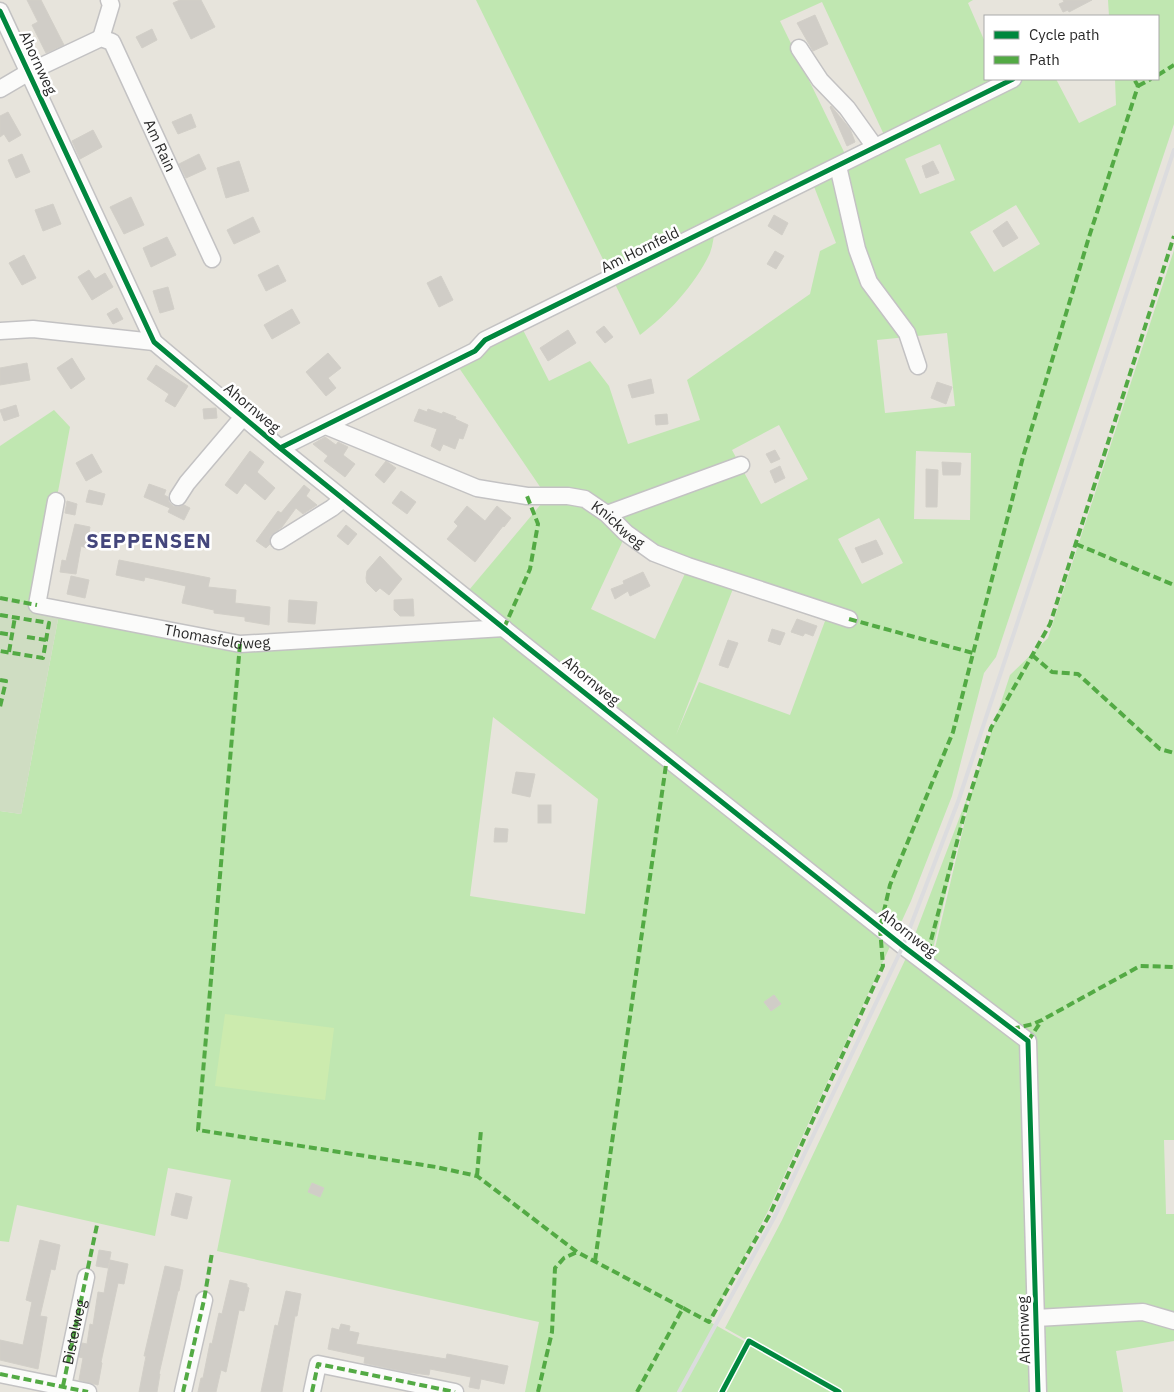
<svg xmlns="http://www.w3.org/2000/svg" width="1174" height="1392" font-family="'IBM Plex Sans',sans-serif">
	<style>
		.green { fill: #c0e7b1; fill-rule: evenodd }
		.cemetery { fill: #cfddc2 }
		.pitch { fill: #ccebae }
		.building { fill: #d0cdc7; stroke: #d2cfc8 }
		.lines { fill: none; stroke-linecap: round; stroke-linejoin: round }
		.minor-casing { stroke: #c3c2c3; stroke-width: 19 }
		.minor { stroke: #fbfbfa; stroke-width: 16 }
		.rail { stroke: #dcdcde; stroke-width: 4 }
		.quiet { stroke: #53aa44; stroke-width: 4; stroke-dasharray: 8 4; stroke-linecap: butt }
		.cycleway-casing { stroke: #fff; stroke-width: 8 }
		.cycleway { stroke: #00873e; stroke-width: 5 }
		.labels { text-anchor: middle; stroke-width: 5; stroke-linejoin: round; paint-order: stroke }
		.street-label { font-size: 15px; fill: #282828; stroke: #fff }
		.district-label { font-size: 20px; font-weight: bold; letter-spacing: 1px; fill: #44467c; stroke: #fff }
	</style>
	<rect width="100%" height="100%" fill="#e7e4dc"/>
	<g class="green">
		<path d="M476,0H973L968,3L985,42V79H1002L885,137L822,2L780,21L846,156L715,226C714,235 713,245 710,253C695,285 668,314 640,335Z"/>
		<path d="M1108,0H1174V124L996,657L984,673L952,796L911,901L767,1213L710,1322L835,1392H525L539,1322L217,1251L231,1180L168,1168L155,1236L17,1205L9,1242L0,1241V811L21,814L60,609L240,644L503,628L464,596L547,497L455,362L520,324L549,381L590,361L609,386L628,444L700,420L687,380L810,294L820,251L836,243L813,184L1022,79H1056L1079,123L1116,105L1115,79H1158V16H1109ZM940,144L955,180L920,194L905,159ZM1016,205L1040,244L994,272L970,232ZM947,333L955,406L885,413L877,340ZM779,425L808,479L761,504L732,450ZM916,451L971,453L970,520L914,519ZM879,518L903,563L862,584L838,539ZM626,534L688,567L655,639L591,609ZM736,581L828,613L790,715L699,682L676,735ZM493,717L598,799L585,914L470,896Z"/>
		<polygon points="1174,250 1174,1140 1164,1140 1166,1214 1174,1214 1174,1341 1116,1351 1123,1392 1041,1392 1031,1040 931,965 972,791 1010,675 1048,638"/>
		<polygon points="54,410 70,427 37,605 0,598 0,446"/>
		<polygon points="970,790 929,966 1028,1041 1039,1392 839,1392 725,1328 782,1220 906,958"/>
	</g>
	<polygon class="cemetery" points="0,598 60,609 21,814 0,811"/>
	<polygon class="pitch" points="225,1014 334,1028 325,1100 215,1086"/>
	<g class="building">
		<polygon points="27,0 41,0 64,45 46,53 32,25 38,22"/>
		<polygon points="180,0 201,0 215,27 191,39 173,3"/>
		<polygon points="1063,0 1092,0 1069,12 1068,10 1063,12 1059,4 1064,2"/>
		<polygon points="815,15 828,44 813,51 797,23"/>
		<polygon points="152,29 157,40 142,48 136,37"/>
		<polygon points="831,106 850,129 855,142 847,146 830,107"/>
		<polygon points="8,112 21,135 9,142 4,134 0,137 0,116"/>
		<polygon points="191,114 196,127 178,134 172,122"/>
		<polygon points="93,130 102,147 80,159 72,141"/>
		<polygon points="22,154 30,172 16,178 8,160"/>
		<polygon points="199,154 206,169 186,178 179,164"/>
		<polygon points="239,161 249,191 226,198 217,168"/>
		<polygon points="933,161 939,173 926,178 922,166"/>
		<polygon points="131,197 144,225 124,234 110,207"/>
		<polygon points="53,204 61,224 43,231 35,210"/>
		<polygon points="774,215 788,223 782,235 768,226"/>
		<polygon points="253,217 260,232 234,244 227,230"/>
		<polygon points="1007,221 1018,238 1003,247 993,231"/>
		<polygon points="167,237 176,255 151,267 143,248"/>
		<polygon points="775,251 784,256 776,269 767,264"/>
		<polygon points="24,255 36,278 22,285 9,263"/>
		<polygon points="278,265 286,281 266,291 258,275"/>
		<polygon points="89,270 95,279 105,273 113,287 92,300 78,277"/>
		<polygon points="441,276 453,300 439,307 427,283"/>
		<polygon points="168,287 174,309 160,313 153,291"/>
		<polygon points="117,308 123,319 113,324 107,314"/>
		<polygon points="292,309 300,323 272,339 264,325"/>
		<polygon points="604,326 613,337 605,343 596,332"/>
		<polygon points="568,330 576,343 548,361 540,348"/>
		<polygon points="328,353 341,368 328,378 336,388 326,396 306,372"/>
		<polygon points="72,358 85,379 71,389 57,368"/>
		<polygon points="27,363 30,380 0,385 0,368"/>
		<polygon points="156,365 188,386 175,407 165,401 169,394 147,379"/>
		<polygon points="651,379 654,393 632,398 628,385"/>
		<polygon points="937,382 952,387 946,404 931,398"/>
		<polygon points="16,405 19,416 4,421 0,410"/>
		<polygon points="216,408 217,418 204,419 203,409"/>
		<polygon points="419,409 427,412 428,409 442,414 443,412 456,417 455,419 468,425 463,439 459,438 455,449 443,444 440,451 431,446 437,429 414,421"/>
		<polygon points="667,414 668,424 656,425 655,415"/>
		<polygon points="325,437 336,445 338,442 348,447 343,455 355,464 345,477 324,461 328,456 313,444"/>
		<polygon points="775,450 780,459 771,463 766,454"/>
		<polygon points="250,451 264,462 257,472 275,488 265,500 245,483 237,494 225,485"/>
		<polygon points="92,454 102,472 86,481 76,463"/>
		<polygon points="386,461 396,468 384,483 375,475"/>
		<polygon points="942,462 961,463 960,475 943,475"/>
		<polygon points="780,466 785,478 775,483 770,471"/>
		<polygon points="926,469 938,470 937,507 926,507"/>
		<polygon points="149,484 166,490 164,495 168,497 169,502 173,506 178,507 184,505 190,508 184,520 168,512 170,508 144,497"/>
		<polygon points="304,485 310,490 306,496 317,505 303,514 296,508 282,527 270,536 270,544 266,548 256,541 278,511 281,513"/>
		<polygon points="89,490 105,494 102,505 86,502"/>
		<polygon points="401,491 416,502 407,514 392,503"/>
		<polygon points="67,501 77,504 75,515 65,513"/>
		<polygon points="467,506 485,521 497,506 511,518 504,527 503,526 475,562 447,539 458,526 454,522"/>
		<polygon points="75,524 90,527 86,548 81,546 76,574 60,572 62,560 66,561"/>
		<polygon points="346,525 357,534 348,545 337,536"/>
		<polygon points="876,540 883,554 862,563 855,548"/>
		<polygon points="380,556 402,579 389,595 380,588 376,592 367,583 366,578 367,571"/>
		<polygon points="119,560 210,578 208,587 236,590 235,603 270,607 269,625 245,621 245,617 214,613 214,610 182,603 186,586 145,577 144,581 116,575"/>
		<polygon points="643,572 650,586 630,596 628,591 615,599 611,589 624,584 623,581"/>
		<polygon points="71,576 89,580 85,598 67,594"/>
		<polygon points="413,599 414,616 400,616 394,610 394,600"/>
		<polygon points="289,600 317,602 315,624 288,622"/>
		<polygon points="797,619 817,626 813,636 805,633 803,636 791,632"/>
		<polygon points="772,629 785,633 780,645 768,641"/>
		<polygon points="728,640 738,643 728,668 719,665"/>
		<polygon points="516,772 535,774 530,797 512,793"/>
		<rect x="538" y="805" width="13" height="18"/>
		<polygon points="495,828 508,829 507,842 494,842"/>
		<polygon points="774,995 781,1004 771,1011 764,1002"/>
		<polygon points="312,1183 324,1188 320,1197 308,1192"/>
		<polygon points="176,1193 192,1197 187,1219 171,1215"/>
		<polygon points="40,1240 60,1245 55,1270 51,1269 40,1316 47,1317 38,1369 0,1360 0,1340 23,1345 32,1302 26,1300"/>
		<polygon points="99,1250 111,1252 108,1268 96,1266"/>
		<polygon points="110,1260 128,1264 124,1284 118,1283 101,1362 102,1363 98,1385 79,1380 83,1358 79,1357 82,1343 87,1344 90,1324 93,1325 98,1292 104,1293"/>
		<polygon points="165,1266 183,1270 179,1291 178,1291 159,1374 160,1374 157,1392 139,1392 146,1356 144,1356"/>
		<polygon points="230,1280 247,1284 247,1287 249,1288 244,1311 239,1310 226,1372 221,1370 216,1392 198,1392 201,1378 203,1378 210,1343 212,1344 219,1313 222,1314"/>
		<polygon points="286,1291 301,1294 297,1316 295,1316 282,1392 261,1392 275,1325 278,1326"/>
		<polygon points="341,1324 350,1326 349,1331 359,1333 356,1344 446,1359 447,1354 508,1366 504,1384 481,1379 479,1389 469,1387 471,1377 430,1369 429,1375 406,1372 364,1363 365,1357 328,1349 332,1328 339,1330"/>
	</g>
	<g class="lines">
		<g class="minor-casing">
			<g id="minor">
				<polyline points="0,11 154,342 280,448 527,647 903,946 1028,1041 1038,1392"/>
				<polyline points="101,38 111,5 109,0"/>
				<polyline points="799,48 820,80 847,108 875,147"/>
				<path id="s1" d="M0,89L29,72L101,38L112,42L212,259"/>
				<polyline points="838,166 857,249 869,282 907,333 918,366"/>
				<polyline points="0,331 33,329 154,342"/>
				<path id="s2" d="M326,426L477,488L527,496H568L585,499L607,514L626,533L654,553L688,566L849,619"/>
				<polyline points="280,448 475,351 485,340 1013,79"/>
				<polyline points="178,497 187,483 243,417"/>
				<path id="s3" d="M56,501L37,605L240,644L504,628"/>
				<polyline points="607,514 741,465"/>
				<polyline points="279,541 332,508 343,499"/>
				<polyline points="1036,1318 1143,1312 1174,1321"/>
				<polyline points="0,1374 88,1392"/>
				<polyline points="63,1386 86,1277"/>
				<polyline points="183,1392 204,1300"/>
				<polyline points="312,1392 318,1364 455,1392"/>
			</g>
		</g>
		<use href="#minor" class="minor"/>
		<polyline class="rail" points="679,1392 775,1216 903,946 959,799 1174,150"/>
		<g class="quiet">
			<polyline points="1158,75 1174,65"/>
			<polyline points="1138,86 1151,79"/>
			<polyline points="1076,544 1174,585"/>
			<polyline points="0,598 37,605"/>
			<polyline points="0,615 49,623 43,658 0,651"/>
			<polyline points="849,619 973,653"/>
			<polyline points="504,628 530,569 538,524 527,496"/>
			<polyline points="0,633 12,635"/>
			<polyline points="27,637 46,640"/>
			<polyline points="240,644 198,1130 436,1167 477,1176 577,1252 683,1308"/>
			<polyline points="9,652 15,617"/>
			<polyline points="1032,655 1052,672 1078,674 1160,749 1174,753"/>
			<polyline points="0,680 6,681 0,707"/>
			<polyline points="925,963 967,804 991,728 1050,624 1174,236"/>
			<polyline points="1012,1029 1033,1024 1042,1020 1140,966 1174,967"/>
			<polyline points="1028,1041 1042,1020"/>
			<polyline points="477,1176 481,1130"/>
			<polyline points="595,1261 667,758"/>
			<polyline points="0,1374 88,1392"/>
			<path id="s4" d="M63,1386L97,1225"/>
			<polyline points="183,1392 204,1300 212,1253"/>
			<polyline points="312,1392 318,1364 455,1392"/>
			<polyline points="538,1392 552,1332 555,1268 564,1258 577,1252"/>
			<polyline points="637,1392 683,1308 709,1322 770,1214 883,966 880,928 890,885 953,732 1023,457 1089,237 1138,86 1134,79"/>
		</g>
		<g class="cycleway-casing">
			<g id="cycleway">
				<polyline points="0,11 154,342 280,448 527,647 903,946 1028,1041 1038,1392"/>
				<polyline points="280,448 475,351 485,340 1013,79"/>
				<polyline points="722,1392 749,1341 839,1392"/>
			</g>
		</g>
		<use href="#cycleway" class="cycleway"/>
	</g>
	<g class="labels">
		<g class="street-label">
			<text transform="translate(38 63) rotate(65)" y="5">Ahornweg</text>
			<text dy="5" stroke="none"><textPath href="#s1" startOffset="239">Am Rain</textPath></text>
			<text transform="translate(640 250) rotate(-26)" y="5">Am Hornfeld</text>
			<text transform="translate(252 408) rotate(40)" y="5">Ahornweg</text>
			<text dy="5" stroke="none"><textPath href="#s2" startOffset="314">Knickweg</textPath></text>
			<text dy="5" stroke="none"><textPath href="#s3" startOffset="289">Thomasfeldweg</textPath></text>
			<text transform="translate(591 681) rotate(39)" y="5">Ahornweg</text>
			<text transform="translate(908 933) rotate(38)" y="5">Ahornweg</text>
			<text transform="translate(1024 1330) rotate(-92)" y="5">Ahornweg</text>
			<text dy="5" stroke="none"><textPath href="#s4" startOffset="55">Distelweg</textPath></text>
		</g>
		<g class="district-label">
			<text x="149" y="548">SEPPENSEN</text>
		</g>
	</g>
	<rect x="984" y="15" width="175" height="65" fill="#ffffff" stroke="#a9a9a9"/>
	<rect x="994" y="31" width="25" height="8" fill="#00873e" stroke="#a9a9a9"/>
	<text x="1029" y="40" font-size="15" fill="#282828">Cycle path</text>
	<rect x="994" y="56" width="25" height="8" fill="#53aa44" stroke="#a9a9a9"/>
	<text x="1029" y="65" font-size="15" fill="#282828">Path</text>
</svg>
